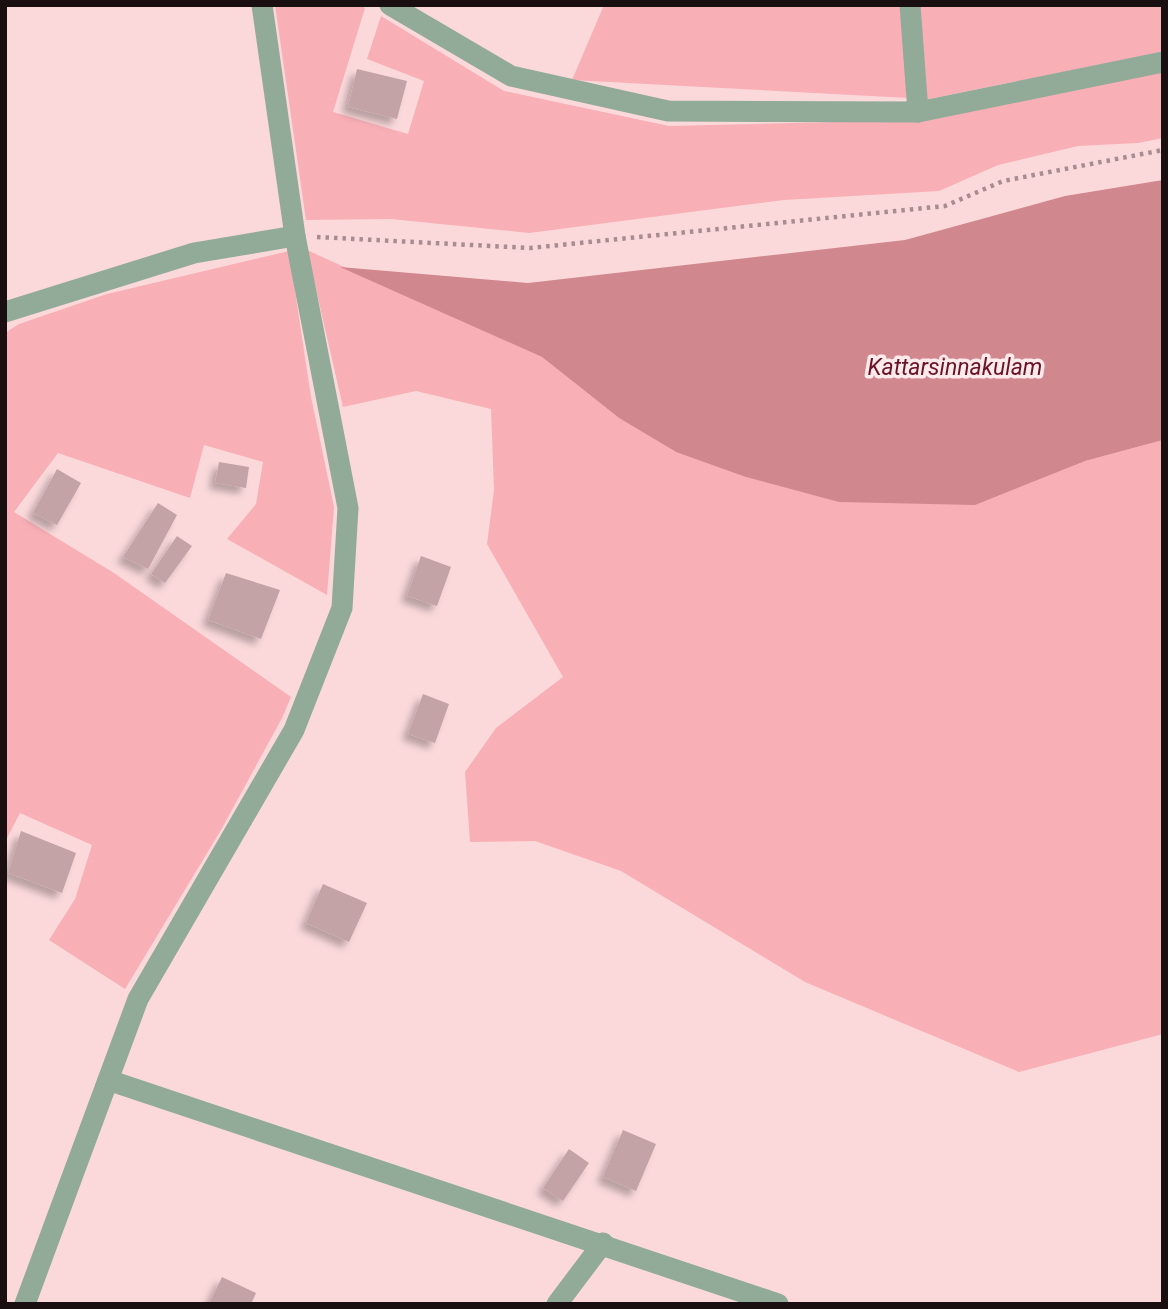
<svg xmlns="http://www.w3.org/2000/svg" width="1168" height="1309" font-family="Roboto,sans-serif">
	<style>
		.green { fill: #f8afb6 }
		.water { fill: #d0878e }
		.building { fill: #c3a3a5; filter: url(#shadow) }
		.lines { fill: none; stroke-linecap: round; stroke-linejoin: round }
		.path { stroke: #a78d8f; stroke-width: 4.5; stroke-dasharray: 3.5 5; stroke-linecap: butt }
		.minor { stroke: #91ab98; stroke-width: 21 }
		.labels { text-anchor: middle; stroke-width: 7; stroke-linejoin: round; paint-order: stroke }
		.water-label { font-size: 23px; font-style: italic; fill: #6a1327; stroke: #ffeaeb }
	</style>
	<defs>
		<filter id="shadow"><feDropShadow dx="-6" dy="6" stdDeviation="3.5" flood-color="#0004"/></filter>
	</defs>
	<rect width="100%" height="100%" fill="#fbd9db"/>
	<g class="green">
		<polygon points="275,5 360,5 365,8 333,112 408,134 424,81 367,59 381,16 504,91 669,126 918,120 1163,71 1163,138 1138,143 1078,146 998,165 939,191 784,200 529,233 391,219 306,220"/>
		<polygon points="604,5 902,5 909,98 572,80"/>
		<polygon points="917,5 1163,5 1163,52 924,100"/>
		<polygon points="307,250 542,357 619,418 676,452 1085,461 1163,440 1163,1034 1019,1072 805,982 621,871 535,841 470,842 465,772 496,728 563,677 487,544 494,490 491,409 416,391 343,407"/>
		<polygon points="289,251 311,397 334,507 327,595 227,539 256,504 263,462 204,445 190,498 58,453 14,512 114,573 291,697 282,718 221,830 125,989 49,940 75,899 92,845 20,813 5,842 5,333 19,324 107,294"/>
	</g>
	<polygon class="water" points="1163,180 1163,440 1085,461 975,505 839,502 746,477 676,452 619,418 542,357 340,267 528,283 905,240 1065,196"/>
	<g class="building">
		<polygon points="357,69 407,81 397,119 348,107"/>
		<polygon points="219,462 249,467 246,488 215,483"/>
		<polygon points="57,469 81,483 57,525 33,513"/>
		<polygon points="158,503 177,515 148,569 123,557"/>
		<polygon points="177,536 192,546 165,583 151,574"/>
		<polygon points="421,556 451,567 437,606 407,596"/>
		<polygon points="226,573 280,590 261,639 208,620"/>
		<polygon points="423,694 449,704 435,743 408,734"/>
		<polygon points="21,831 76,853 62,893 8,873"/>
		<polygon points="323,884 367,903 349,942 306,923"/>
		<polygon points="623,1130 656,1144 636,1191 603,1177"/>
		<polygon points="569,1149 589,1163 563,1201 543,1188"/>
		<polygon points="222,1277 256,1293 251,1304 209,1304"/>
	</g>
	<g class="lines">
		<polyline class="path" points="317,237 530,248 945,206 1003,181 1163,150"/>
		<g class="minor">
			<polyline points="390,5 511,76 668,111 918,112 1163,62"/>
			<polyline points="910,5 918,112"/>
			<polyline points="5,312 194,253 295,236"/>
			<polyline points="108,1080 778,1304"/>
			<polyline points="25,1304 138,999 294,730 342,608 348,508 295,236 262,5"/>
			<polyline points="557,1304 603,1243"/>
		</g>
	</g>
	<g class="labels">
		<g class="water-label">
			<text x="955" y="375">Kattarsinnakulam</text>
		</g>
	</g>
	<rect width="1168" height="1309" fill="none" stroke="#1a0f10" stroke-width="14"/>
</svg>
